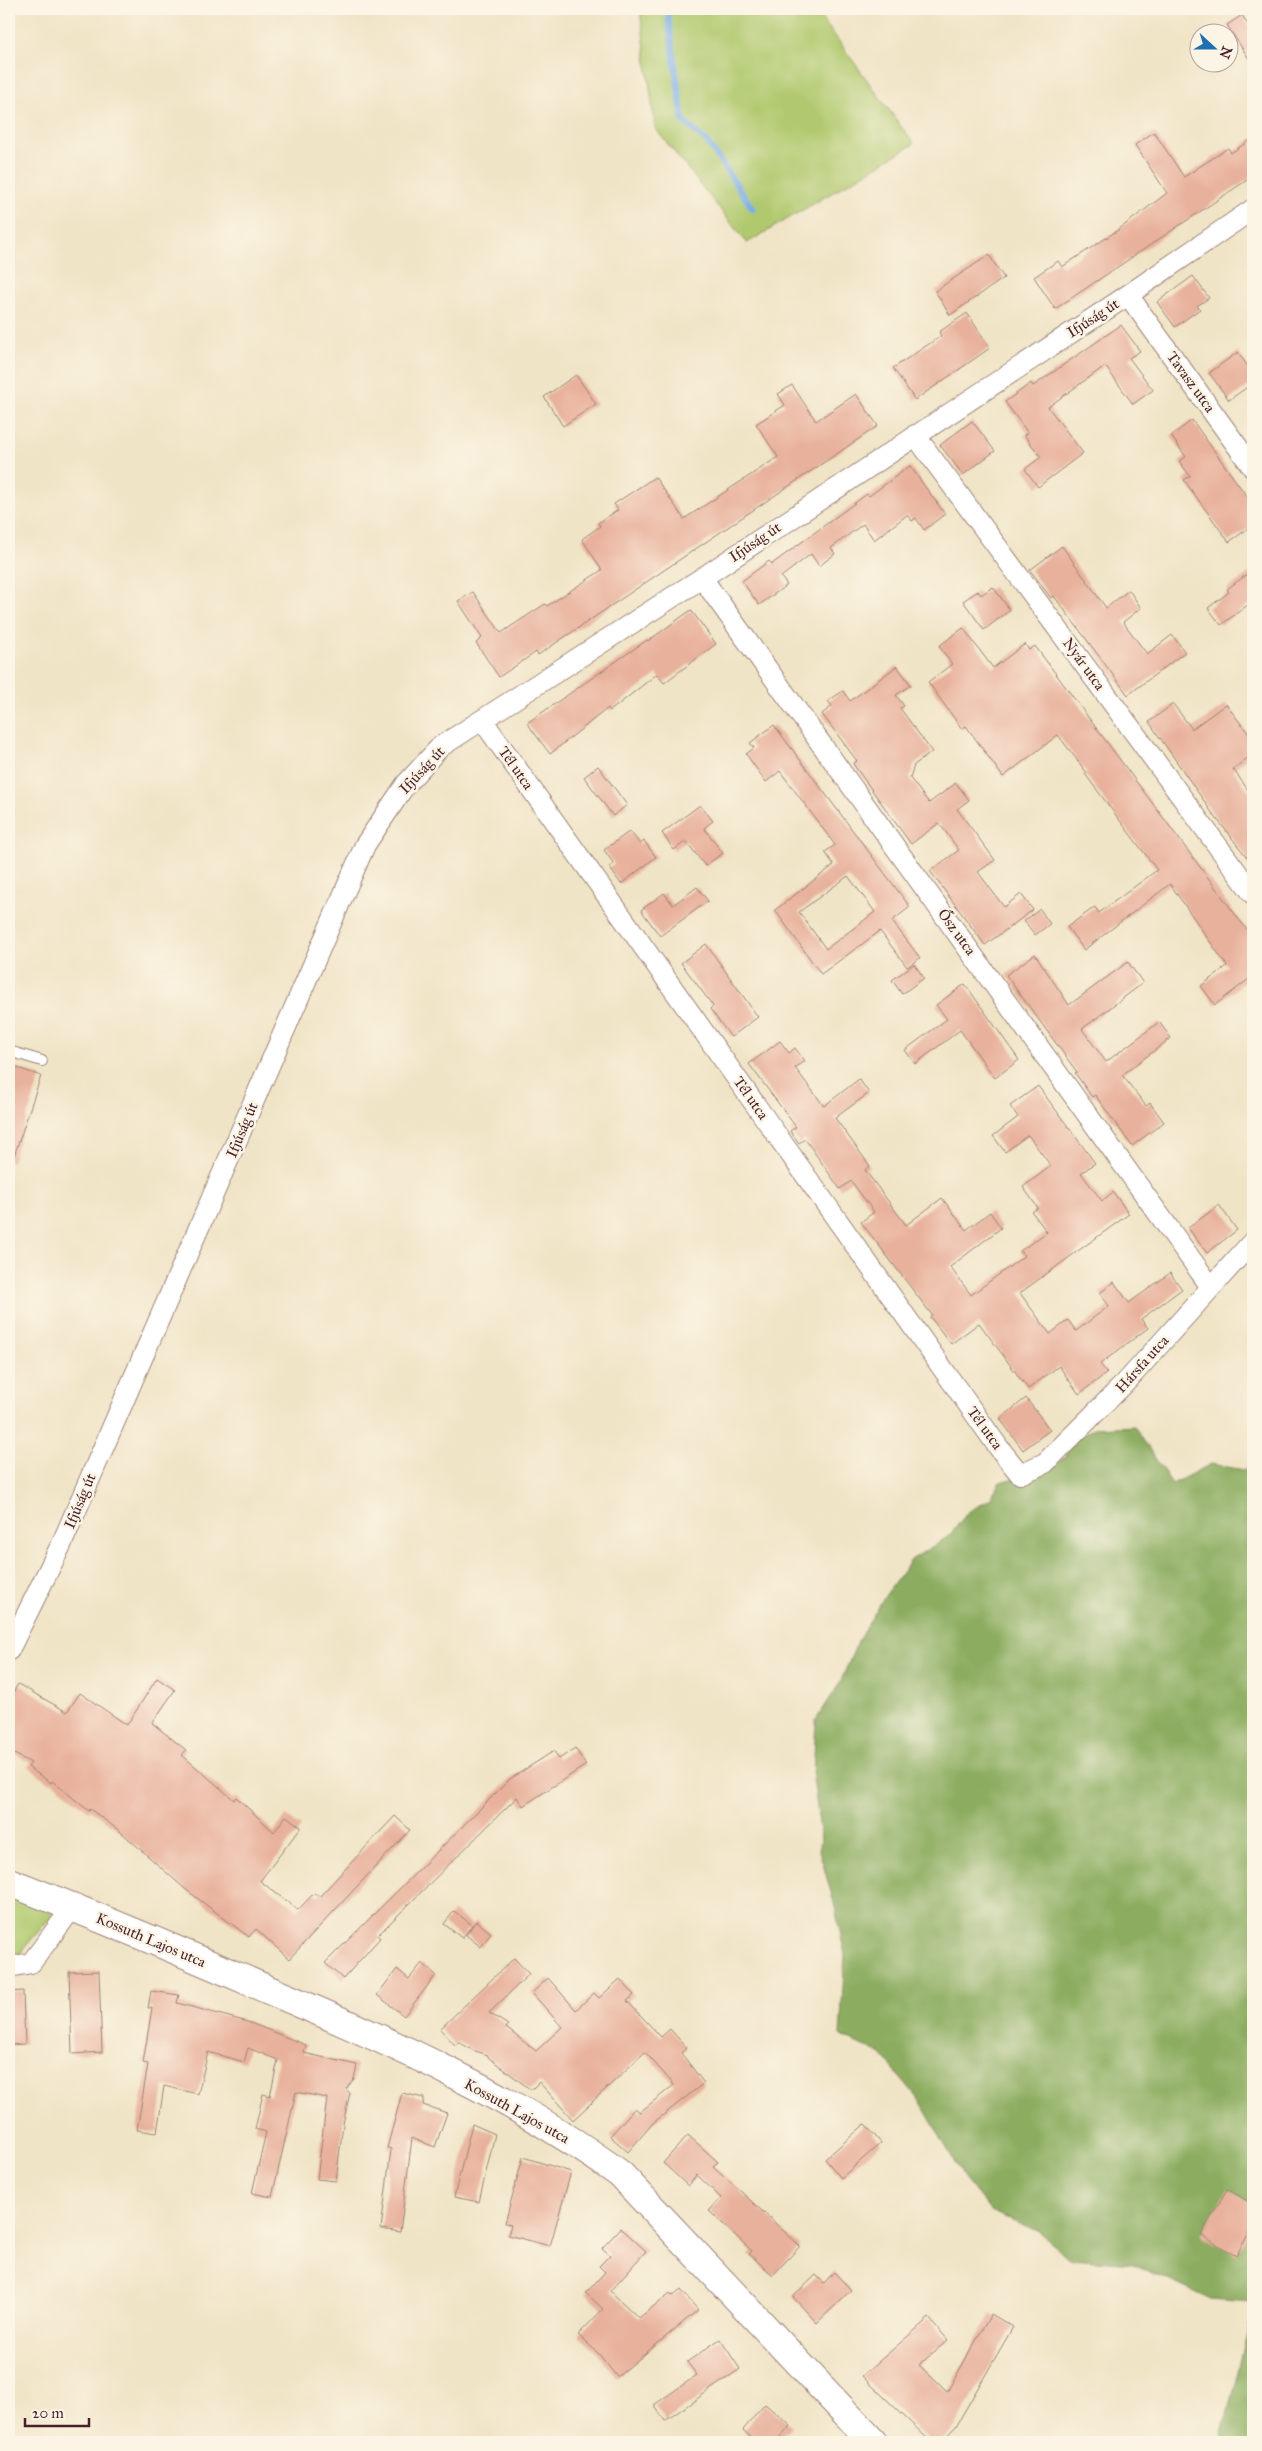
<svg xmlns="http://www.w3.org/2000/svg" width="1262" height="2451" font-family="'IM FELL Great Primer',serif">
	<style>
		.green { fill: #b0c96e; stroke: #7d744c }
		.forest { fill: #8cad61; stroke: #6b6646 }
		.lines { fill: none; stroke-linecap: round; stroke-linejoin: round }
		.stream { stroke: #7cade7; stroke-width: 6 }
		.building { fill: #e8b19b; fill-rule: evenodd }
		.lane-casing { stroke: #9d8278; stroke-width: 12 }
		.street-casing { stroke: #9d8278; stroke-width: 22 }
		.secondary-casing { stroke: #9d8278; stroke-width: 30 }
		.lane { stroke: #fff; stroke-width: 10 }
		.street { stroke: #fff; stroke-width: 20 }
		.secondary { stroke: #fff; stroke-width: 28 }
		.labels { text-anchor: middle; stroke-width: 5; stroke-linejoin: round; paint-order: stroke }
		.street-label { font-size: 15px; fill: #4a1f2b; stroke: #fcf5e5 }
	</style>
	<rect width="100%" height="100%" fill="#fcf5e5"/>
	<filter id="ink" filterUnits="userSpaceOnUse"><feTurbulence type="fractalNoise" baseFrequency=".02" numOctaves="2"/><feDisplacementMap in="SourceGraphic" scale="10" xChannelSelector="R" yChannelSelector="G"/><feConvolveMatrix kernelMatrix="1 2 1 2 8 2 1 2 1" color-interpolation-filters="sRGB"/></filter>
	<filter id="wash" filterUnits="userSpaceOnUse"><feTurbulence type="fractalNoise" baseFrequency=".0096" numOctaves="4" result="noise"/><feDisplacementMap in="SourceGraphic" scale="20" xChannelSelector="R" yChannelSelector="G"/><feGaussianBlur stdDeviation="1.12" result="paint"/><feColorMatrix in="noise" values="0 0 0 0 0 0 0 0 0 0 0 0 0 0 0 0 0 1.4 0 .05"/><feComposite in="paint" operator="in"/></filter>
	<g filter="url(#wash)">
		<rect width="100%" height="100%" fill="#f0e4c6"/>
		<g class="green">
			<polygon points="640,9 815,9 914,144 747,243 655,128"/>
			<polygon points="9,1892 55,1912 19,1954 9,1956"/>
		</g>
		<g class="forest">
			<polygon points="1134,1426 1172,1484 1211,1464 1244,1470 1253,1467 1253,2303 1211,2300 1134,2264 1070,2259 1038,2231 991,2211 964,2178 918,2098 882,2055 840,2035 845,1955 834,1903 819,1850 821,1839 813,1777 816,1720 840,1683 858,1641 883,1599 911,1560 949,1536 968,1512 990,1499 1000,1482 1032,1473 1065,1458 1070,1443 1094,1428"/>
			<polygon points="1253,2311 1253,2442 1220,2442"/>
		</g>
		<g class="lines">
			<polyline class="stream" points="667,9 683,121 707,142 753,209"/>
		</g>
		<g id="blocks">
			<g class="building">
				<polygon points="1242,15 1253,33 1253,65 1227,25"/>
				<polygon points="1154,132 1184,177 1228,148 1231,153 1253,138 1253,176 1055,309 1034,277 1058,261 1062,267 1118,230 1167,193 1135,145"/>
				<polygon points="989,255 1004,278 950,315 935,291"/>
				<polygon points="1193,276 1209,298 1197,306 1200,309 1175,327 1157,302"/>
				<polygon points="967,313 990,348 915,400 893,368 941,336 939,332"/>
				<polygon points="1121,325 1140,351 1129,358 1153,390 1133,404 1105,366 1048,407 1083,453 1038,487 1025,469 1041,457 1024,435 1028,433 1005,402 1031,383 1033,386"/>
				<polygon points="1238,352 1253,374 1253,383 1229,400 1209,373"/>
				<polygon points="576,375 596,404 563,426 544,397"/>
				<polygon points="792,385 816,421 856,394 878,426 538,655 536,652 499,677 476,643 482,638 458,601 473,592 501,633 545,604 547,606 602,570 582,539 600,526 598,523 618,510 614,504 655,477 684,519 778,457 756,424 785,405 778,394"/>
				<polygon points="1192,420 1253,505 1253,525 1229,542 1184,480 1190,476 1179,461 1186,457 1171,436"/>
				<polygon points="972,421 995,451 963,475 940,445"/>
				<polygon points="910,466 945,514 924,530 916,518 912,521 907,515 874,540 863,524 831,548 835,554 819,566 811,554 781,577 787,585 759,605 742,581 769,561 772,564 867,494 869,496"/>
				<polygon points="1062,546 1106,608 1129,590 1141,608 1123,622 1147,654 1172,635 1185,652 1128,695 1054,596 1051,598 1030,570"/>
				<polygon points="1253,570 1253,601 1221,625 1208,608 1229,592 1227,589"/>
				<polygon points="993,587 1010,610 984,630 963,601 978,591 981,595"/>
				<polygon points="691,610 716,644 664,683 657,674 610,711 608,708 550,754 527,723 647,640 648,641"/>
				<polygon points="963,628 993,668 1025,644 1029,650 1035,646 1253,938 1253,976 1215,1005 1201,986 1227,966 1170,884 1084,950 1067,927 1095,907 1099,913 1157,870 1085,774 1087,773 1058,735 1003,777 966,726 962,729 928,682 952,664 939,646"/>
				<polygon points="897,666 911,685 896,695 904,706 900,708 932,752 914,765 910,778 929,803 956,783 969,800 957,809 995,860 978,872 1004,907 1021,894 1033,910 985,945 930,871 959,850 939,823 911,844 853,764 857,761 822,714 832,706 828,701 843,691 850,701"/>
				<polygon points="1173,704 1192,729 1226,704 1253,740 1253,754 1233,769 1253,797 1253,865 1213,814 1149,722"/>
				<path d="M774,725L910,907L892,921L920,958L907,967L880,931L821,974L775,910L834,865L825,852L835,845L780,771L766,782L746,754L754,748L750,743ZM848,876L875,912L826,949L799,912Z"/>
				<polygon points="598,766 627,805 613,816 584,777"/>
				<polygon points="700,805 713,821 704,828 723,853 705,866 686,841 674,850 662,833"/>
				<polygon points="630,831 640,844 644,841 656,857 621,884 609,867 614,864 604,850"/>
				<polygon points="697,887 708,901 660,936 641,910 664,893 673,905"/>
				<polygon points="1040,909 1050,924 1035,935 1024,921"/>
				<polygon points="706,944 758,1017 731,1037 710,1009 713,1006 681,963"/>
				<polygon points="1035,954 1069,1005 1128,962 1143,983 1082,1029 1106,1062 1159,1022 1171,1038 1122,1075 1146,1106 1150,1103 1164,1122 1132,1146 1095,1095 1092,1097 1075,1073 1077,1072 1006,975"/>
				<polygon points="914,964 924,978 902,994 892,980"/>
				<polygon points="965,984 1019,1060 995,1078 960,1030 915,1064 905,1050 947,1019 936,1005"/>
				<polygon points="780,1041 789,1053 795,1048 805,1061 795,1068 824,1106 859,1079 869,1093 835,1118 870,1166 865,1170 906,1225 942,1198 966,1230 990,1212 1001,1228 950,1267 971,1295 1024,1256 1020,1251 1047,1232 1032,1212 1038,1208 1023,1187 1051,1166 1028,1135 1005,1152 993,1136 1018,1117 1010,1106 1038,1086 1095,1163 1081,1173 1102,1201 1113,1192 1129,1214 1020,1293 1050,1334 1068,1320 1076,1331 1109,1306 1100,1293 1114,1282 1129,1303 1170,1273 1182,1289 1141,1319 1148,1328 1100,1364 1107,1373 1079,1394 1059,1366 1028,1389 979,1323 951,1344 930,1317 932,1315 861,1222 874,1212 851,1181 840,1189 805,1139 799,1143 790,1131 796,1127 749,1064"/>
				<polygon points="9,1065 41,1076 12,1162 9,1161"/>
				<polygon points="1219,1205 1237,1230 1207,1253 1188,1228"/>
				<polygon points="1026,1398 1050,1430 1023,1450 1000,1419"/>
				<polygon points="157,1678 175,1690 152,1723 186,1750 182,1755 234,1800 236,1797 274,1832 286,1816 301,1827 260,1881 298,1910 314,1893 319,1897 395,1816 410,1830 289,1959 256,1929 249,1937 185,1889 121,1832 90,1809 89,1811 52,1781 51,1783 28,1767 31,1763 9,1751 9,1700 18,1684 67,1712 80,1693 127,1725"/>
				<polygon points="575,1748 586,1765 523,1806 517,1797 378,1935 380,1938 343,1979 325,1963 510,1779 554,1751 559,1759"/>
				<polygon points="454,1911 472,1925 462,1938 444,1924"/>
				<polygon points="476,1921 491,1933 481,1947 466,1935"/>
				<polygon points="514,1958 529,1974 489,2013 508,2025 506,2028 536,2051 562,2027 532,1993 548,1978 576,2010 594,1993 599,1998 620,1979 634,1995 627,2001 661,2037 670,2029 687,2048 681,2053 704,2083 653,2123 628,2152 610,2136 635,2108 640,2112 674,2085 645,2052 573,2120 539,2082 531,2090 488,2057 488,2055 472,2050 459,2042 455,2045 440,2029"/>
				<polygon points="422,1963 436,1975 404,2016 377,1995 397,1969 409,1979"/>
				<polygon points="99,1971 102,2052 72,2054 69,1972"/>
				<polygon points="23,1991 25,2044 9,2045 9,1992"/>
				<polygon points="151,1991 179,1995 177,2003 248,2022 306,2045 304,2053 357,2065 354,2079 346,2089 350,2093 343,2124 336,2181 317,2179 327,2098 296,2092 272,2197 252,2193 266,2132 255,2129 263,2094 270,2096 278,2060 248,2048 244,2062 208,2052 198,2094 164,2086 157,2133 137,2130 148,2064 143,2063 152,2008 148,2008"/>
				<polygon points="402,2093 424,2098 423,2105 447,2113 435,2147 412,2138 400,2232 381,2229 391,2149 387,2148"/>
				<polygon points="472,2124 495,2134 479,2202 454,2197"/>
				<polygon points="865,2124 881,2143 841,2178 825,2159"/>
				<polygon points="688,2135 718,2162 713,2166 800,2246 773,2275 749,2254 752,2251 709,2211 721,2198 697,2175 688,2186 663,2163"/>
				<polygon points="523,2157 571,2172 550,2246 508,2235 511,2225 505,2223"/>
				<polygon points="1227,2189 1253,2204 1253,2226 1236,2256 1201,2235"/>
				<polygon points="621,2228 646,2251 610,2291 639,2318 670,2293 673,2296 681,2290 698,2310 617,2377 598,2353 578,2335 603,2309 586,2293 605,2272 599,2266 610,2255 602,2248"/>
				<polygon points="834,2272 851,2290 817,2323 793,2297 816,2275 824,2283"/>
				<polygon points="991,2314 1013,2327 956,2426 941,2442 931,2442 862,2376 929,2318 948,2340 919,2365 947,2392"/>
				<polygon points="720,2339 740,2369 665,2421 654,2405 697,2375 687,2362"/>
				<polygon points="765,2404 791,2426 776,2442 756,2442 743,2430"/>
			</g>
		</g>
	</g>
	<g filter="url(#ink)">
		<use href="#blocks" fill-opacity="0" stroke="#9d8278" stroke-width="1"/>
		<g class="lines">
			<g class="lane-casing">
				<polyline id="lane" points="9,1051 42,1061"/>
			</g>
			<g class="street-casing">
				<g id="street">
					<polyline points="1128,295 1253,468"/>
					<polyline points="915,435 1253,894"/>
					<polyline points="702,578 1211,1287"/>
					<polyline points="483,721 999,1448 1020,1474 1045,1463 1126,1382 1253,1241"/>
					<polyline points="9,1650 62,1543 365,845 406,784 440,747 702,578 1128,295 1253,209"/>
					<polyline points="9,1967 31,1963 73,1907"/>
				</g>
			</g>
			<g class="secondary-casing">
				<path id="secondary" d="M9,1882C99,1917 189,1955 278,1994C396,2044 516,2098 620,2174L873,2442"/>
			</g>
			<use href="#lane" class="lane"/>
			<use href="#street" class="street"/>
			<use href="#secondary" class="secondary"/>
		</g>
	</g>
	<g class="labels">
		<g class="street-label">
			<text transform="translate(1093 318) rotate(-33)" y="5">Ifjúság út</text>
			<text transform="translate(1191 382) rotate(54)" y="5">Tavasz utca</text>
			<text transform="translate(755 542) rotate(-34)" y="5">Ifjúság út</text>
			<text transform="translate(1084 664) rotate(54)" y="5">Nyár utca</text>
			<text transform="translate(516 768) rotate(55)" y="5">Tél utca</text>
			<text transform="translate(422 770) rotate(-47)" y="5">Ifjúság út</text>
			<text transform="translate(957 932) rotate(54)" y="5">Ősz utca</text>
			<text transform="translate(751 1098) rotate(55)" y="5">Tél utca</text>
			<text transform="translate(242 1130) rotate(-67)" y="5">Ifjúság út</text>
			<text transform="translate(1142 1364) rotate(-48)" y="5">Hársfa utca</text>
			<text transform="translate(985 1428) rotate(54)" y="5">Tél utca</text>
			<text transform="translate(80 1501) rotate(-67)" y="5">Ifjúság út</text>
			<text transform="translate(151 1940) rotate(23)" y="5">Kossuth Lajos utca</text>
			<text transform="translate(517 2111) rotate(29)" y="5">Kossuth Lajos utca</text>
		</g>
	</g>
	<rect width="1262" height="2451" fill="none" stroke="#fcf5e5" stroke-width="30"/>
	<g transform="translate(1214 48) rotate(111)"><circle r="24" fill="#fcf5e5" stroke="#b59f9b"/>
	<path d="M0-4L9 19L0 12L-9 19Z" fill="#1f6fb2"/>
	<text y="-8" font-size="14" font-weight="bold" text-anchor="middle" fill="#4a1f2b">N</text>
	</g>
	<path d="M25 2418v8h64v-8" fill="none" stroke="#4a1f2b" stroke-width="2.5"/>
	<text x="32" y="2418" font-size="15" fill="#4a1f2b" stroke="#fcf5e5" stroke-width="4" paint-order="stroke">20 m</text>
</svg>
